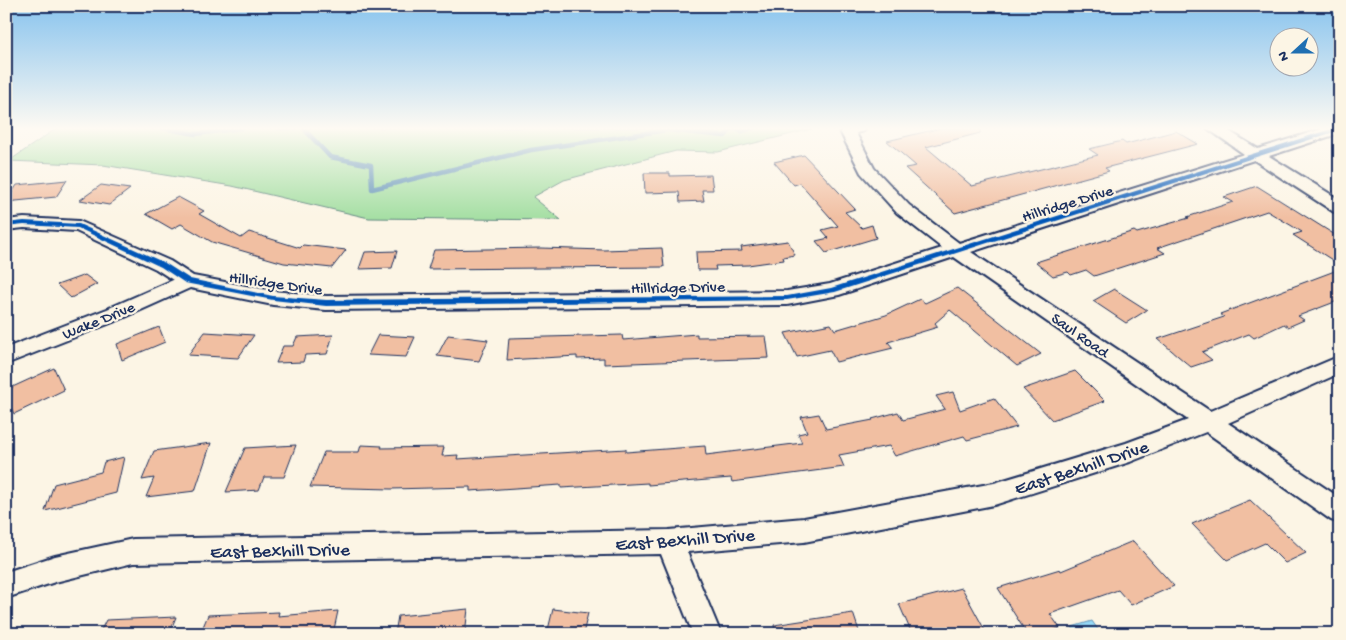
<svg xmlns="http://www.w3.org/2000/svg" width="1346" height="640" font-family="'Gochi Hand',sans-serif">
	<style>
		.green { fill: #a6dfa4; stroke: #608781 }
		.water { fill: #95d9f6; stroke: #6495b9 }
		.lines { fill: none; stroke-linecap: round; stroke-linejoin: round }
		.stream { stroke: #6495b9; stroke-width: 4.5 }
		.building { fill: #f1bfa2; stroke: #1b2f5e }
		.minor-casing { stroke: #1b2f5e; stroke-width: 4 }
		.minor { fill: #fcf5e5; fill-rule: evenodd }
		.cycleway-casing { stroke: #fcf5e5; stroke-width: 3 }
		.cycleway { fill: #0057b8; fill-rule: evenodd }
		.labels { text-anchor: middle; stroke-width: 4.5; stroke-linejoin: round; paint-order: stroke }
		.street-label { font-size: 16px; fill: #1b2f5e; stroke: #fcf5e5 }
		.near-street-label { font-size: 19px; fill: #1b2f5e; stroke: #fcf5e5 }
	</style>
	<rect width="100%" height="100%" fill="#fcf5e5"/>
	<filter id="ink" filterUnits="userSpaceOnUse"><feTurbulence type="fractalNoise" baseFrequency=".02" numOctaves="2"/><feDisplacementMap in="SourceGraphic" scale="10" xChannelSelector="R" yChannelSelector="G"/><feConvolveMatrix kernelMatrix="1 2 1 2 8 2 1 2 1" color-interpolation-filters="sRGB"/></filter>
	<g filter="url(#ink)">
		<polygon class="green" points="57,128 816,128 718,152 676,151 564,180 533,197 561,220 369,218 232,186 103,165 9,161"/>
		<polygon class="water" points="1092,621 1101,634 1077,634 1072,627"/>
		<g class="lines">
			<g class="stream">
				<polyline points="162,128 196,134 241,128"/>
				<polyline points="278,128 295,128"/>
				<polyline points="303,128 330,157 371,165 372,189 531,150 667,130 725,136 732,128 742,131 753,128"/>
			</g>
		</g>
		<g class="building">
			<polygon points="941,128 980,128 980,133 926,147 972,186 1098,155 1089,149 1122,141 1126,144 1176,131 1198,144 1105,168 1109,171 955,213 905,168 916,166 887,141"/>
			<polygon points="804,155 855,209 845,212 862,228 872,225 876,238 826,253 816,241 829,238 822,230 838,226 800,183 794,185 774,162"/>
			<polygon points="644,173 670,173 670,176 711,175 713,190 702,190 704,201 680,202 679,192 645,193"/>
			<polygon points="67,180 56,197 6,202 17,185"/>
			<polygon points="101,185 130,189 109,205 80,200"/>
			<polygon points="1257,186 1340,238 1340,265 1293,235 1302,232 1267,211 1157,248 1165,253 1094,276 1086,270 1071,275 1068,272 1053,276 1036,262 1134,231 1137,233 1189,218 1187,217 1233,202 1224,197"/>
			<polygon points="178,197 204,211 199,214 241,238 249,232 300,248 303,245 346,250 332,268 284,263 212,242 181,224 172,229 146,214"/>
			<polygon points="788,241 795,255 783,257 784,260 748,265 715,266 716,270 697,270 696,252 742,251 741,247"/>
			<polygon points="541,248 604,250 662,248 664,267 428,269 434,250"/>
			<polygon points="397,251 392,268 359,269 365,252"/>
			<polygon points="1340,269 1340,300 1298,316 1304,320 1288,327 1284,324 1254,338 1249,334 1202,352 1212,360 1191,367 1158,339 1224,317 1220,314"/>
			<polygon points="85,275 97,284 71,298 57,285"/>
			<polygon points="957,288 1041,354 1017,366 950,310 935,323 938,327 888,342 893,348 836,362 830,350 797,357 785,333 831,324 835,330 886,315 920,299 925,303"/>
			<polygon points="1114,289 1147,310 1126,323 1093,301"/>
			<polygon points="159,327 165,342 122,360 117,344"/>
			<polygon points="205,332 254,335 238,358 188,355"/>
			<polygon points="697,334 697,337 766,336 769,358 604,364 604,358 577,359 577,356 507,360 509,338 622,335 623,340"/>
			<polygon points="333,335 327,354 305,355 303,362 276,363 283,346 293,346 297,337"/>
			<polygon points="378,335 415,337 406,357 368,355"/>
			<polygon points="448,335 488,340 479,361 437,356"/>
			<polygon points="54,368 64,390 14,414 6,397 6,390"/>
			<polygon points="1075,371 1105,401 1052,420 1023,389"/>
			<polygon points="953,392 960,410 994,398 1017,427 967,440 964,436 895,456 889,446 839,455 844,467 732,482 731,478 648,485 648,483 561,488 561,485 470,491 470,487 391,489 310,487 324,452 359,452 361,445 382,446 381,448 444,447 442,456 458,455 457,459 626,449 626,452 705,446 706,455 802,443 798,434 807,432 801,417 819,414 826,429 873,420 872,419 898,412 903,420 945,409 936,396"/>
			<polygon points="211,443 195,491 146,497 154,478 142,480 154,451"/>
			<polygon points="296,445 284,477 264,477 259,490 226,492 245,448"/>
			<polygon points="124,457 116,493 45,511 54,484 101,472 104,462"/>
			<polygon points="1250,500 1306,553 1285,563 1265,543 1227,560 1192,524"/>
			<polygon points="1133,541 1174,586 1131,605 1118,590 1050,614 1060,628 1042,634 1027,634 998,588 1060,569 1061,571"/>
			<polygon points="962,588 987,634 912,634 899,604"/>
			<polygon points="468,609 465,634 395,634 398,616"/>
			<polygon points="553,609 588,613 583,634 547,634"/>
			<polygon points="338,611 333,634 200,634 208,615 279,612 278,616"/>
			<polygon points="853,613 860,634 775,634 774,625"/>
			<polygon points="176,617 169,634 99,634 106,620"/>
		</g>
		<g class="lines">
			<g class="minor-casing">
				<polygon id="minor" points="842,128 866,128 864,131 856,133 874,168 909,205 959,243 1244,154 1207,128 1224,128 1258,149 1325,128 1340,128 1340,133 1269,156 1340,200 1340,213 1334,212 1254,160 971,252 1210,411 1340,356 1340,373 1228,423 1340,498 1340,523 1331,520 1206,432 1130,462 994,505 804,542 687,552 721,634 693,634 661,554 133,563 55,582 6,598 6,572 55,556 133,539 669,530 804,518 994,483 1126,443 1188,420 954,257 839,295 787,305 326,310 273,305 190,288 121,319 6,364 6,348 107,309 173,280 156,269 76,231 24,228 6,230 6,220 24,218 79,221 170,261 193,276 273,291 326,296 787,291 830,284 942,248 897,213 861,173 840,131"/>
			</g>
			<use href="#minor" class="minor"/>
			<g class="cycleway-casing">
				<polygon id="cycleway" points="1334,128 1340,128 1340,130 835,292 787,300 326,306 273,300 185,283 161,267 78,228 24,225 6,227 6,223 24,221 79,224 165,263 190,279 273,296 326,300 787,296 831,288"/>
			</g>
			<use href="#cycleway" class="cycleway"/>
		</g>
	</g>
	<linearGradient id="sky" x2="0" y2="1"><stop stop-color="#87c3ee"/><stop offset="0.59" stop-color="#fefaf3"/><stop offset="1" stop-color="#fefaf3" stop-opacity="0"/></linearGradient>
	<rect width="1346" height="218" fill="url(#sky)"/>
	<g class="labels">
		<g class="street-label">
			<text transform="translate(1067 202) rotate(-17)" y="6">Hillridge Drive</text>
			<text transform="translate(276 282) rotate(8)" y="6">Hillridge Drive</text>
			<text transform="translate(678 286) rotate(-1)" y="6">Hillridge Drive</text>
			<text transform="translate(98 319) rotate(-22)" y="6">Wake Drive</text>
			<text transform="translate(1081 334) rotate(35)" y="6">Saul Road</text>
		</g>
		<g class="near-street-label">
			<text transform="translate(1081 466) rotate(-18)" y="7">East Bexhill Drive</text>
			<text transform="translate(685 538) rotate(-4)" y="7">East Bexhill Drive</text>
			<text transform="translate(280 549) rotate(-1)" y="7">East Bexhill Drive</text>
		</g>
	</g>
	<rect width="1346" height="640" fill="none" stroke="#fcf5e5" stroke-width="25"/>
	<rect x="12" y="12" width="1321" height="615" fill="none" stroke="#1b2f5e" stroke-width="2" filter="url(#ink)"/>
	<g transform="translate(1294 52) rotate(249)"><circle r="24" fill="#fcf5e5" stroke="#a2a6af"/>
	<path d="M0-4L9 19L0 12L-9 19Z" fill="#1f6fb2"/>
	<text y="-8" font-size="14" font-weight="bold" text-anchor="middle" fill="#1b2f5e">N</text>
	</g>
</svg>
